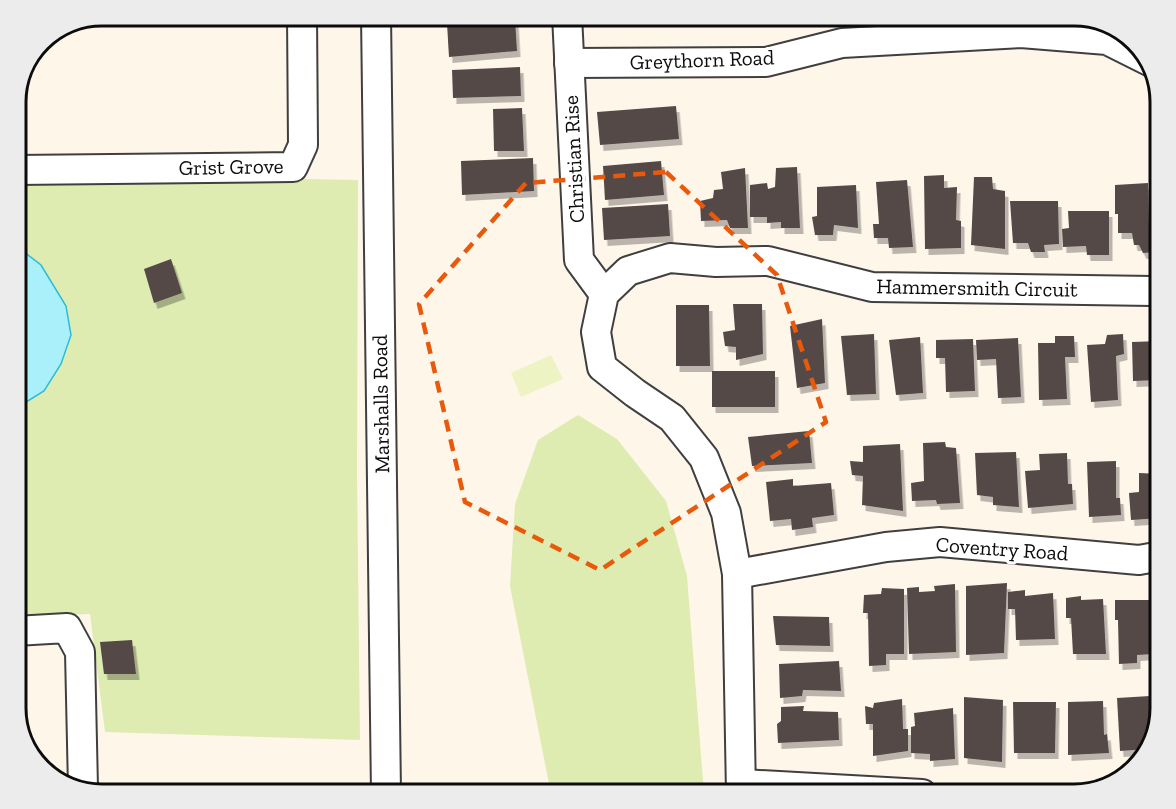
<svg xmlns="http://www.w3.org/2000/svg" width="1176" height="809" font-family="'Zilla Slab',serif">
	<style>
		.green { fill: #deecb1 }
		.pitch { fill: #eef3c4 }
		.water { fill: #aaf0fb; stroke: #2cbcd8; stroke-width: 1.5 }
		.building { fill: #554947; filter: url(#shadow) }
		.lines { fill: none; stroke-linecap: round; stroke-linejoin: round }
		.minor-casing { stroke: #3f3f3f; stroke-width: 32 }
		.minor { stroke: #fff; stroke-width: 28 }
		.marked { fill: none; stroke: #e8590c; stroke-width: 4.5; stroke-dasharray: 12 8; stroke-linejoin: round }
		.labels { text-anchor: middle; stroke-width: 6; stroke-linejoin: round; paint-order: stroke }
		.street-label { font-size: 21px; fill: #0c0c0c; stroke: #fff }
		.rim { fill: none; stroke: #0c0c0c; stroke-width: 3 }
	</style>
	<defs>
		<filter id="shadow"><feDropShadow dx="3.5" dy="6" stdDeviation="0" flood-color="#0004"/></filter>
	</defs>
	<rect width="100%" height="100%" fill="#fff6ea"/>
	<g class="green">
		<polygon points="15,173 358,180 357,475 360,740 105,732 90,614 15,617"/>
		<polygon points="578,415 617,439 666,501 687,576 704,794 551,794 510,586 515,504 538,440"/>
	</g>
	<polygon class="pitch" points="551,355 563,379 521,397 511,373"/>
	<polygon class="water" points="15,245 41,265 66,306 71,335 61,364 44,391 15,409"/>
	<g class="building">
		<polygon points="515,19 517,51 449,57 447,24"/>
		<polygon points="520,67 521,96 453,98 452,70"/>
		<polygon points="676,106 679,139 600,145 597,112"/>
		<polygon points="522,108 524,151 494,151 493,109"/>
		<polygon points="533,158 534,191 462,195 461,161"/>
		<polygon points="661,161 664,195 605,200 603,166"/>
		<polygon points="797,167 800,228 781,228 781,222 767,223 767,217 750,217 750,185 767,183 768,189 775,187 776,168"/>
		<polygon points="745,168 748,228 730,228 727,220 701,221 700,201 713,198 714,190 723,189 721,172"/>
		<polygon points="944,175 944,188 957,187 956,220 961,221 961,248 925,249 924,176"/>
		<polygon points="974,177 992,177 993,189 1005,191 1005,249 971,245"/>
		<polygon points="907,180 913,247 889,248 888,238 874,238 873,224 879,224 876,182"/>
		<polygon points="1148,183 1149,227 1156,228 1156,252 1143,253 1139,245 1134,245 1132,233 1118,233 1118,214 1115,214 1115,185"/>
		<polygon points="856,185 858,228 834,225 833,235 815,235 812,217 817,216 817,187"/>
		<polygon points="1010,201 1058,201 1059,244 1044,245 1045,252 1031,252 1028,243 1013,243"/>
		<polygon points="668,204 670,236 604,240 602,208"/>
		<polygon points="1068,211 1109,211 1109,255 1087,255 1086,246 1063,247 1062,229 1069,228"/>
		<polygon points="171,259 182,293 154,303 144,269"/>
		<polygon points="733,304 762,304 763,354 736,360 736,347 725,346 723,332 735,330"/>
		<polygon points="676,305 709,305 710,366 676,366"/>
		<polygon points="822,319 825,383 797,388 790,326"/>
		<polygon points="874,334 876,394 847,395 841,336"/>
		<polygon points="1123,334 1124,354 1116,356 1118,400 1091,402 1087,345 1105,344 1107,335"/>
		<polygon points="1055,336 1074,336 1075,357 1065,357 1067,399 1039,400 1038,343 1055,343"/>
		<polygon points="920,337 923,393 896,395 889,340"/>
		<polygon points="1018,338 1021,397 998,398 996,359 977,360 976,340"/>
		<polygon points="973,339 975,391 946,392 945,358 936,358 936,340"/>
		<polygon points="1161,341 1161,380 1133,381 1132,342"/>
		<rect x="712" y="371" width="63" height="36"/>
		<polygon points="809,431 812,463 752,466 748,437"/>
		<polygon points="945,442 946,447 956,448 960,503 937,504 936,500 912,501 911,483 924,481 923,443"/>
		<polygon points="900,444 903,511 862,505 863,476 852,475 850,461 863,462 863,446"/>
		<polygon points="1016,452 1019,507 993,505 993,497 977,495 975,453"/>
		<polygon points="1067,453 1068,484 1072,484 1073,504 1028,508 1025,471 1040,470 1039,454"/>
		<polygon points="1116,461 1116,498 1120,498 1121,515 1089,517 1087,462"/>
		<polygon points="1139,473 1161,474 1161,518 1131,520 1129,493 1139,492"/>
		<polygon points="793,479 793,486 831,483 834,515 812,518 813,527 792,530 791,519 770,521 766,482"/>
		<polygon points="1007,583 1004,653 966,655 966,586"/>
		<polygon points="955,584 956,652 909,654 907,588 919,587 919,592 935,591 934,586"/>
		<polygon points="882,588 904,589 904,654 886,654 886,665 869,666 868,613 863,613 864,595 881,594"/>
		<polygon points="1025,590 1025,596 1053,593 1055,639 1016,640 1015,609 1008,609 1008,592"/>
		<polygon points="1081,596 1081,600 1103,599 1106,654 1073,654 1071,618 1066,618 1066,598"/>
		<polygon points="1115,600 1153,600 1154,654 1137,655 1137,663 1119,664 1118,620 1115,620"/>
		<polygon points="1161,605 1161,630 1156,630 1155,606"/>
		<polygon points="773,616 829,617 830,646 776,645"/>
		<polygon points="132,640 136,674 104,674 100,642"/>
		<polygon points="839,661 841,691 803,690 802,696 780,698 779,664"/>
		<polygon points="1150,696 1153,734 1148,749 1120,751 1117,698"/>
		<polygon points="964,697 1003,700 1002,762 964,758"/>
		<polygon points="902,699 903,729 908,729 908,751 873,756 873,724 866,724 865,706 873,708 874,703"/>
		<polygon points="1103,701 1104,735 1107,734 1109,753 1068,755 1068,702"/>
		<polygon points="1013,702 1056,702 1055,753 1014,753"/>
		<polygon points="804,706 803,711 838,712 839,740 778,743 777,724 781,721 781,707"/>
		<polygon points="953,708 955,759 930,761 930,754 911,753 911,727 915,726 914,713"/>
	</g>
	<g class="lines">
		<g class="minor-casing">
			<g id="minor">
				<polyline points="376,15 386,794"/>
				<polyline points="567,15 579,260 604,294"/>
				<polyline points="569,63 766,62 842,43 1021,33 1107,40 1151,62"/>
				<polyline points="15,170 293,167 303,145 302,15"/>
				<polyline points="737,574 886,547 940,542 1139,560 1161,556"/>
				<polyline points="15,631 67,628 80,652 83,788"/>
				<polyline points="742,784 922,794"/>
				<polyline points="741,794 737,574 726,513 704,458 672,418 635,393 602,367 596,332 604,294 628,271 670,258 716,262 768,261 872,287 1153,291 1161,292"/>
			</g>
		</g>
		<use href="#minor" class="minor"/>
	</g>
	<path class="marked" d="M666,172L777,275L826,422L600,570L465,502L419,304L526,183Z"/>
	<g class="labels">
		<g class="street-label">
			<text transform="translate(702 60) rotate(-2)" y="7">Greythorn Road</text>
			<text transform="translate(574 159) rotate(-93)" y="7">Christian Rise</text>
			<text transform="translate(231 167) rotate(-1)" y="7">Grist Grove</text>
			<text transform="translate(977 288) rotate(1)" y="7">Hammersmith Circuit</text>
			<text transform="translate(381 404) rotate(-91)" y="7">Marshalls Road</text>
			<text transform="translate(1002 549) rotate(4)" y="7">Coventry Road</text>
		</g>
	</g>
	<path d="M0 0H1176V809H0ZM102 26H1074A76 76 0 0 1 1150 102V708A76 76 0 0 1 1074 784H102A76 76 0 0 1 26 708V102A76 76 0 0 1 102 26Z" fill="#ececec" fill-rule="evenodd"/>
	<path class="rim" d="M102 26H1074A76 76 0 0 1 1150 102V708A76 76 0 0 1 1074 784H102A76 76 0 0 1 26 708V102A76 76 0 0 1 102 26Z"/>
</svg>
